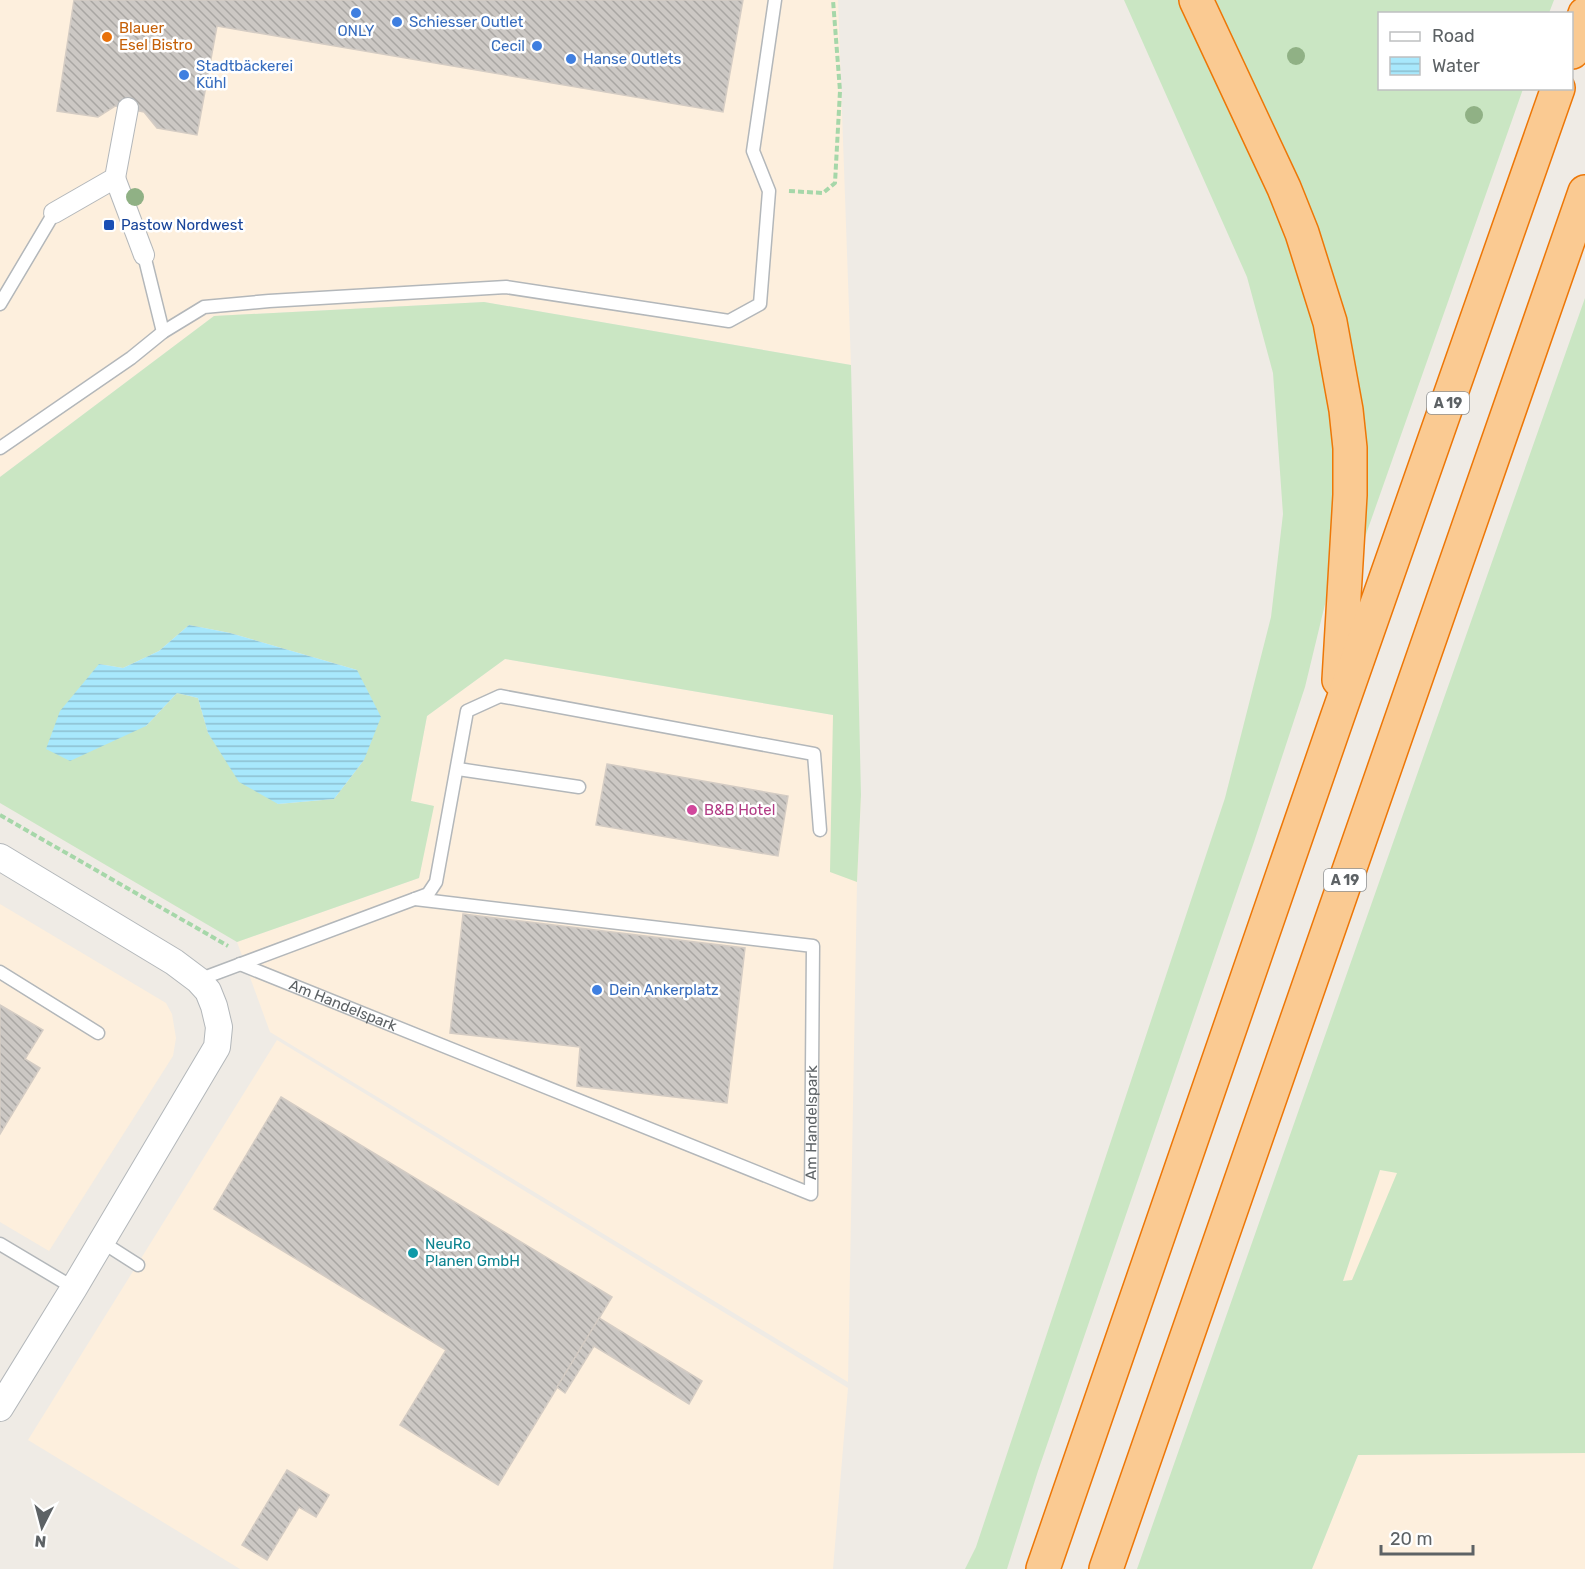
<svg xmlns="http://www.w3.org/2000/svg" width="1585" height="1569" font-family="Rubik,sans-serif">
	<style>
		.commercial { fill: #fdefdd }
		.grass { fill: #cae6c3; fill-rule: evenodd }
		.water { fill: url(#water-rules) }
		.building { fill: url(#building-back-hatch); stroke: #d4ccc4; stroke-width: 1.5 }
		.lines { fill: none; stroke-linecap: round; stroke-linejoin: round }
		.service-casing { stroke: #b3b7ba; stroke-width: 15 }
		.pedestrian-casing { stroke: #b3b7ba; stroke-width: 22 }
		.minor-casing { stroke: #b3b7ba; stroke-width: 28 }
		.motorway-casing { stroke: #ed7707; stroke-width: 36 }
		.path { stroke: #a6d7a9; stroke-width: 4; stroke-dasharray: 6 3; stroke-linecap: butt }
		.service { stroke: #fff; stroke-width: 12 }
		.pedestrian { stroke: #fff; stroke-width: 20 }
		.minor { stroke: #fff; stroke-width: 26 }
		.motorway { stroke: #faca92; stroke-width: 33 }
		.tree { fill: #90b185 }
		.shop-dot { fill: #3f7fe0; stroke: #fff; stroke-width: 2 }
		.food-dot { fill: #e8710a; stroke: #fff; stroke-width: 2 }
		.transit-dot { fill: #1a4fb4; stroke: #fff; stroke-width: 2 }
		.hotel-dot { fill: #d1479c; stroke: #fff; stroke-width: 2 }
		.culture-dot { fill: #0f9aa8; stroke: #fff; stroke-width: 2 }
		.labels { text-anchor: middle; stroke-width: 5; stroke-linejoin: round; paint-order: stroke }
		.shield { fill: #fff; stroke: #8e9193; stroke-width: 1.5 }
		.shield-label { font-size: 14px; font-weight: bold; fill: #5d6265 }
		.shop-label { font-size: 15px; fill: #366cbe; stroke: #fff; text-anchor: start }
		.food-label { font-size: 15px; fill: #c56008; stroke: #fff; text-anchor: start }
		.transit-label { font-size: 15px; fill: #164399; stroke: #fff; text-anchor: start }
		.hotel-label { font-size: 15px; fill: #b23c85; stroke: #fff; text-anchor: start }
		.street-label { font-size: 15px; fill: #5d6265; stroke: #fff }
		.culture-label { font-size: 15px; fill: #0d838f; stroke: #fff; text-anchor: start }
	</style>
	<defs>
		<pattern id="water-rules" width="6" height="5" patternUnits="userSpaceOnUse" patternTransform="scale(1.5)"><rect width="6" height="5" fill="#a8e8fc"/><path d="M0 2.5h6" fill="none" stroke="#8cbfd0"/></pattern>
		<pattern id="building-back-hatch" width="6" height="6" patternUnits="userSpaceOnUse" patternTransform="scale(1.5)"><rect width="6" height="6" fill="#ccc8c4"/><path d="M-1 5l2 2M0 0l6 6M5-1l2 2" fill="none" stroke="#a9a6a3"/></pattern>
	</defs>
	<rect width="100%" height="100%" fill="#efebe5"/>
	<g class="commercial">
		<polygon points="0,0 838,0 851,365 484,302 214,316 0,477"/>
		<polygon points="1585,552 1585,1569 1312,1569 1358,1455 1343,1281"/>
		<polygon points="505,659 833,715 861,795 857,882 848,1382 270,1032 237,942 419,878 433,806 411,801 427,716"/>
		<polygon points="0,904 166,1003 172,1014 176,1038 173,1056 49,1251 0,1222"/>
		<polygon points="277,1040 848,1388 833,1569 240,1569 28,1440"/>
	</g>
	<g class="grass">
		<polygon points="1124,0 1179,0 1269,189 1297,264 1325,355 1336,426 1338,520 1326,600 1305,687 1254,842 1038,1471 1007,1569 965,1569 976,1547 1225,798 1271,617 1283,514 1273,373 1247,277"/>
		<polygon points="1211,0 1554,0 1549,13 1380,14 1380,88 1523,89 1358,557 1365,463"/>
		<path d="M1585,298V1453L1358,1455L1312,1569H1137ZM1380,1170L1397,1173L1352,1280L1343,1281Z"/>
		<path d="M484,302L851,365L861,795L857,882L830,872L833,715L505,659L427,716L411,801L434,806L419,878L237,942L0,803V477L214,316ZM189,625L230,633L357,670L364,760L334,799L278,804L208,733L198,698L177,693L146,726L99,664L123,668L159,651Z"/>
	</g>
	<polygon class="water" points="189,625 230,633 357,670 381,717 364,760 334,799 278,804 239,782 208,733 198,698 177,693 146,726 70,761 46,749 60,711 99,664 123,668 159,651"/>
	<g class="building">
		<polygon points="74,0 743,0 723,112 217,26 197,135 157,128 144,112 115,106 98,117 57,111"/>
		<polygon points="607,764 788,796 778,856 596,825"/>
		<polygon points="463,914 745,948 727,1103 577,1086 580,1047 450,1033"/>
		<polygon points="0,1005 43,1030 25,1059 40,1068 0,1134"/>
		<polygon points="281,1097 612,1297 498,1485 400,1425 446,1350 214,1209"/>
		<polygon points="599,1318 702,1381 689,1404 594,1346 565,1393 557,1387"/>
		<polygon points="287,1470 329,1495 316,1517 299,1507 267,1560 242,1545"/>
	</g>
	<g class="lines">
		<g class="service-casing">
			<g id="service">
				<polyline points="144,255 163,332"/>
				<polyline points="0,304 54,213"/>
				<polyline points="0,448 131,358 163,332 204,307 269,301 506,287 729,321 760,304 769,191 753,151 775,0"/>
				<polyline points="458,769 579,787"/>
				<path id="s1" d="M240,964L811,1194L813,946L415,899"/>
				<polyline points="0,972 98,1033"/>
				<polyline points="198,980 428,894 436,882 467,711 500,696 814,754 820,830"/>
				<polyline points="102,1242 138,1265"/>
				<polyline points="0,1244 74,1288"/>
			</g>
		</g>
		<g class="pedestrian-casing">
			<g id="pedestrian">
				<polyline points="115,178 144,255"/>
				<polyline points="54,213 115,178 128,108"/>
			</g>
		</g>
		<g class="minor-casing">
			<polyline id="minor" points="0,857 174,962 198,980 208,991 214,1006 219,1027 217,1047 74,1288 0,1408"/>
		</g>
		<g class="motorway-casing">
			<g id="motorway">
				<polyline points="1196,0 1284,188 1302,233 1330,322 1346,410 1350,448 1350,495 1339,680"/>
				<polyline points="1572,52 1585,14"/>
				<polyline points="1043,1569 1337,718 1558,88"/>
				<polyline points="1106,1569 1585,192"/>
			</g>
		</g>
		<g class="path">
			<polyline points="789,191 823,193 835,183 840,91 833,0"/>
			<polyline points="0,815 228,946"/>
		</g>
		<use href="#service" class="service"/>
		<use href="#pedestrian" class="pedestrian"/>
		<use href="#minor" class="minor"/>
		<use href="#motorway" class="motorway"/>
	</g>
	<g class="tree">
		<circle cx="1296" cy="56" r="9"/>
		<circle cx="1474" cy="115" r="9"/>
		<circle cx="135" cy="197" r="9"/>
	</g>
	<g class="shop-dot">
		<circle cx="356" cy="13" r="6"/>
		<circle cx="397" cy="22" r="6"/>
		<circle cx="537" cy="46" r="6"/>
		<circle cx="571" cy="59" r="6"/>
		<circle cx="184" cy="75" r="6"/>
		<circle cx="597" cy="990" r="6"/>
	</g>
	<circle class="food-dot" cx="107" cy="37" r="6"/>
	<rect class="transit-dot" x="103" y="219" width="12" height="12" rx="3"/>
	<circle class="hotel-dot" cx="692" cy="810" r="6"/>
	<circle class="culture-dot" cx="413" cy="1253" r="6"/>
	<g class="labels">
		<g class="shield">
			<rect x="1427" y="392" width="42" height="22" rx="4.5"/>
			<rect x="1324" y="869" width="42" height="22" rx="4.5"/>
		</g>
		<g class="shield-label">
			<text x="1448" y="408">A 19</text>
			<text x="1345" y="885">A 19</text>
		</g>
		<g class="shop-label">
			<text x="409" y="27">Schiesser Outlet</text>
			<text x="356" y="36" text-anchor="middle">ONLY</text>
			<text x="525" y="51" text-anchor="end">Cecil</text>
			<text x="583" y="64">Hanse Outlets</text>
			<text x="196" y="71">Stadtbäckerei<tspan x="196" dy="17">Kühl</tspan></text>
			<text x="609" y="995">Dein Ankerplatz</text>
		</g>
		<g class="food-label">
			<text x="119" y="33">Blauer<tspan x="119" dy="17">Esel Bistro</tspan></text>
		</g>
		<g class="transit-label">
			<text x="121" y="230">Pastow Nordwest</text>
		</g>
		<g class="hotel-label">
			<text x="704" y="815">B&amp;B Hotel</text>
		</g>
		<g class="street-label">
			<text dy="5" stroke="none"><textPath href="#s1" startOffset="111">Am Handelspark</textPath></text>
			<text dy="5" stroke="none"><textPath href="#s1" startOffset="687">Am Handelspark</textPath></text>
		</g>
		<g class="culture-label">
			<text x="425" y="1249">NeuRo<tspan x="425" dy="17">Planen GmbH</tspan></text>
		</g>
	</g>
	<rect x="1378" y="12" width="195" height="78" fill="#ffffff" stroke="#bec0c1" stroke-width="1.5"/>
	<rect x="1390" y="32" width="30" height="9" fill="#ffffff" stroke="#bec0c1" stroke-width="1.5"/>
	<text x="1432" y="42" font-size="18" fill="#5d6265">Road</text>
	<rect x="1390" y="57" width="30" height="18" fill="url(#water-rules)" stroke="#bec0c1" stroke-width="1.5"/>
	<text x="1432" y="72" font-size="18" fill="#5d6265">Water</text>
	<g transform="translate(42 1527) rotate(186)" stroke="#ffffff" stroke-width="4.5" paint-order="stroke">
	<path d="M0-4.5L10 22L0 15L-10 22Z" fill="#5d6265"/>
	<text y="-9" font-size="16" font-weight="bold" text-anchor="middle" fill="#5d6265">N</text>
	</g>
	<path d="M1381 1545v9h92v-9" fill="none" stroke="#5d6265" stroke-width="3"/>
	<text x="1390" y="1545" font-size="18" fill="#5d6265" stroke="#ffffff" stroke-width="4.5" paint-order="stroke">20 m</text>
</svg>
